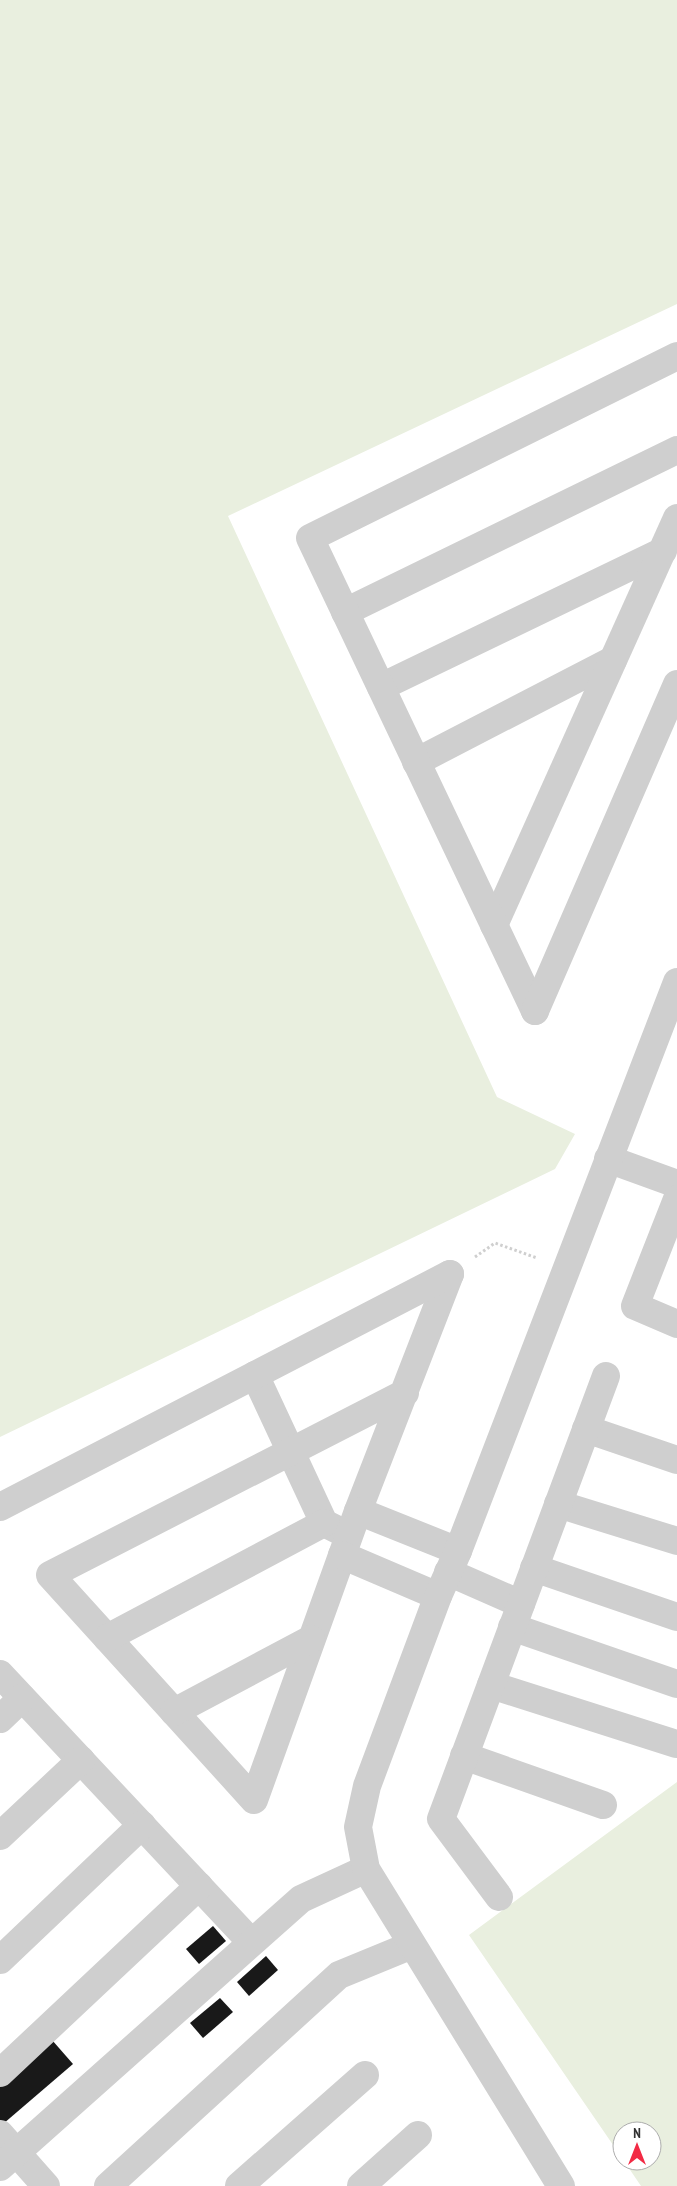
<svg xmlns="http://www.w3.org/2000/svg" width="677" height="2186" font-family="'PT Sans Narrow',sans-serif">
	<style>
		.green { fill: #e9efdf }
		.building { fill: #191919 }
		.lines { fill: none; stroke-linecap: round; stroke-linejoin: round }
		.path { stroke: #cfcfcf; stroke-width: 3; stroke-dasharray: 2.5 2.5; stroke-linecap: butt }
		.minor { stroke: #cfcfcf; stroke-width: 28 }
	</style>
	<rect width="100%" height="100%" fill="#fff"/>
	<g class="green">
		<polygon points="0,0 677,0 677,304 228,516 497,1097 575,1134 555,1169 0,1437"/>
		<polygon points="677,1782 677,2186 641,2186 624,2161 652,2161 652,2131 622,2131 622,2158 469,1935"/>
	</g>
	<g class="building">
		<polygon points="213,1926 226,1941 199,1964 186,1949"/>
		<polygon points="266,1956 278,1970 249,1996 237,1982"/>
		<polygon points="220,1998 233,2012 203,2038 190,2023"/>
		<polygon points="52,2040 73,2064 3,2124 0,2120 0,2086"/>
	</g>
	<g class="lines">
		<polyline class="path" points="475,1257 495,1243 537,1258"/>
		<g class="minor">
			<polyline points="345,612 677,450"/>
			<polyline points="381,687 663,551"/>
			<polyline points="416,762 613,660"/>
			<polyline points="494,925 677,518"/>
			<polyline points="535,1011 310,538 677,356"/>
			<polyline points="535,1011 677,684"/>
			<polyline points="608,1159 677,1184"/>
			<polyline points="677,1199 635,1306 677,1324"/>
			<polyline points="255,1375 324,1523 340,1531"/>
			<polyline points="405,1393 50,1575 254,1800 358,1511 450,1274"/>
			<polyline points="586,1429 677,1460"/>
			<polyline points="558,1504 677,1541"/>
			<polyline points="0,1507 450,1274"/>
			<polyline points="358,1511 458,1551"/>
			<polyline points="342,1555 438,1596"/>
			<polyline points="534,1568 677,1617"/>
			<polyline points="448,1572 521,1604"/>
			<polyline points="512,1627 677,1684"/>
			<polyline points="107,1638 324,1523"/>
			<polyline points="0,1674 251,1942"/>
			<polyline points="491,1685 676,1744"/>
			<polyline points="174,1712 311,1639"/>
			<polyline points="0,1719 22,1698"/>
			<polyline points="464,1756 603,1805"/>
			<polyline points="0,1836 81,1760"/>
			<polyline points="499,1897 441,1819 606,1376"/>
			<polyline points="0,1960 142,1825"/>
			<polyline points="0,2073 199,1886"/>
			<polyline points="0,2134 46,2186"/>
			<polyline points="0,2167 301,1899 366,1869"/>
			<polyline points="108,2186 339,1975 412,1945"/>
			<polyline points="239,2186 365,2075"/>
			<polyline points="361,2186 418,2135"/>
			<polyline points="561,2186 366,1869 358,1827 367,1786 438,1596 458,1551 677,982"/>
		</g>
	</g>
	<g transform="translate(637 2146)"><circle r="24" fill="#ffffff" stroke="#adadad"/>
	<path d="M0-4L9 19L0 12L-9 19Z" fill="#f22a44"/>
	<text y="-8" font-size="14" font-weight="bold" text-anchor="middle" fill="#323232">N</text>
	</g>
</svg>
